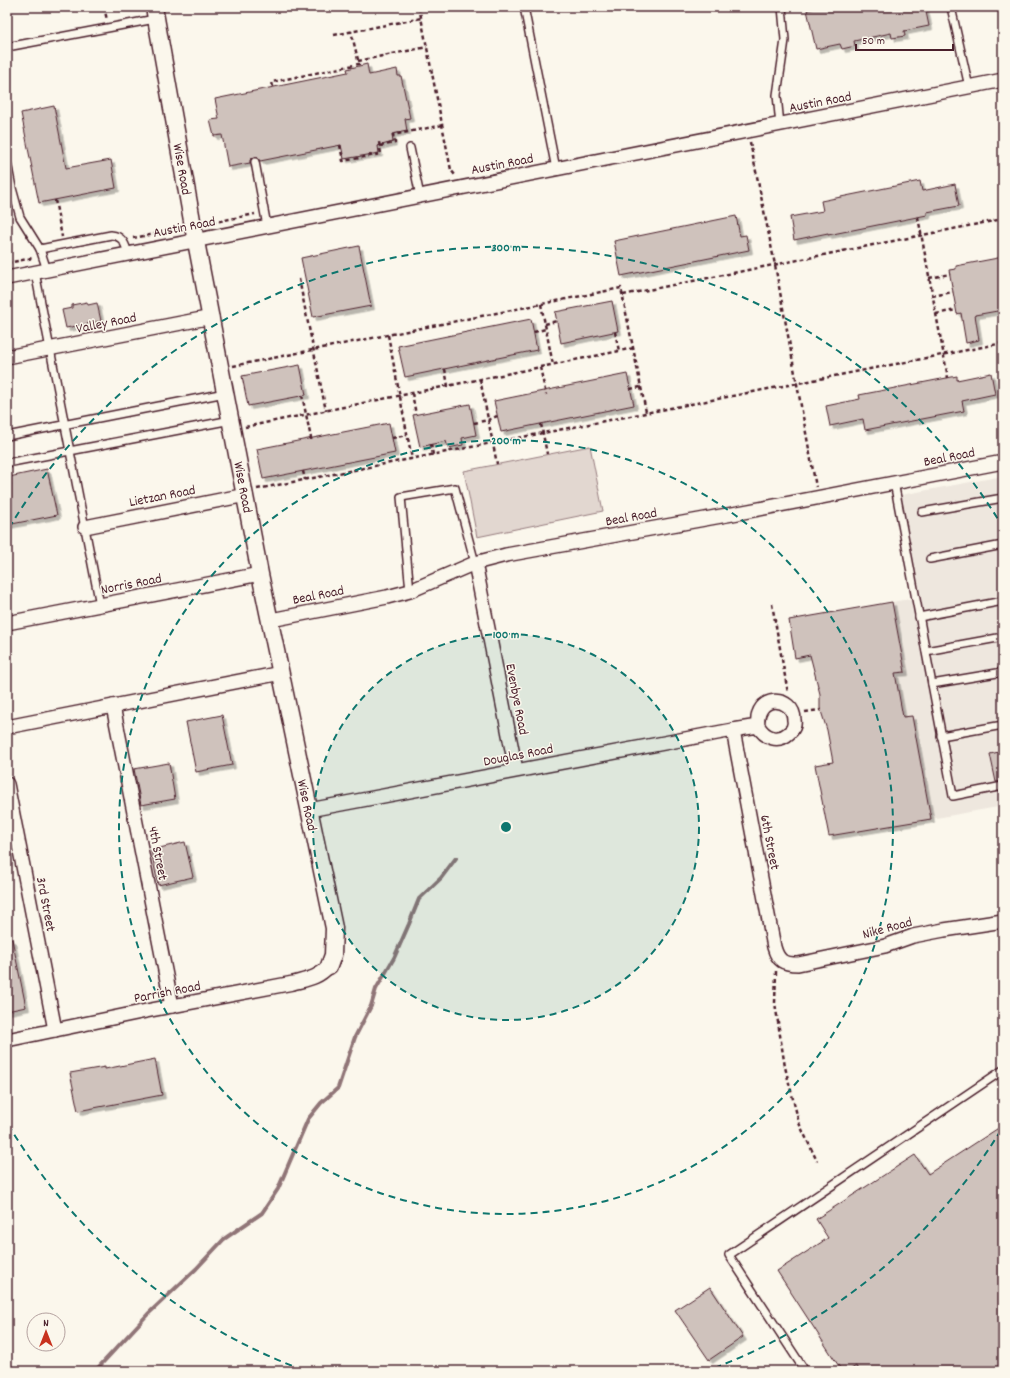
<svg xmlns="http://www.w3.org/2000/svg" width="1010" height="1378" font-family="Dekko,sans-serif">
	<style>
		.built { fill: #eee7de }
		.green { fill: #e2d7d0; stroke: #967b7e }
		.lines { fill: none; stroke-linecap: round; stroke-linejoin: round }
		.stream { stroke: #907477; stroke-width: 4 }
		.building { fill: #cfc2bc; stroke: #4a1f2b; filter: url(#shadow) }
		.service-casing { stroke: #4a1f2b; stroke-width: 10 }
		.minor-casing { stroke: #4a1f2b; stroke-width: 16 }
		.tertiary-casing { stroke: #4a1f2b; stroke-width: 19 }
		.path { stroke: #4a1f2b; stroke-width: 2.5; stroke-dasharray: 4 3; stroke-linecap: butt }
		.service { stroke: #fbf7ec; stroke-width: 7 }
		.minor { stroke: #fbf7ec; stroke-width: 13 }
		.tertiary { stroke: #fbf7ec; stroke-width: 16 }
		.ring { fill: none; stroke: #0f766e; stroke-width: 2; stroke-dasharray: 7 5 }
		.labels { text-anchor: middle; stroke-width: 3; stroke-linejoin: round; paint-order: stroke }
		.street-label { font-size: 14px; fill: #4a1f2b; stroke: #fbf7ec }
		.centre { fill: #0f766e; stroke: #fbf7ec; stroke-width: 2 }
		.ring-label { font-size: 12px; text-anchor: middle; font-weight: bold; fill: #0f766e; stroke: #fbf7ec; stroke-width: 3; stroke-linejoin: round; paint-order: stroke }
	</style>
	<defs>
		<filter id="shadow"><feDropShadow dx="3.5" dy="3.5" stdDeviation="0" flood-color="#0004"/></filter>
	</defs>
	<rect width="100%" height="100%" fill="#fbf7ec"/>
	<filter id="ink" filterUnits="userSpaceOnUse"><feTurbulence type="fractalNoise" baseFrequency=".025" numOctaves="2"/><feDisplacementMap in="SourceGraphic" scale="8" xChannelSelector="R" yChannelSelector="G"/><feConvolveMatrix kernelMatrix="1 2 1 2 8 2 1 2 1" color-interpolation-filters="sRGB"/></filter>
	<g filter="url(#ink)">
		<polygon class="built" points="1003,476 1003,806 931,819 912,716 903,717 895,673 905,671 892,602 920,597 901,495"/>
		<polygon class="green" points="590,446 603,511 477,537 464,471"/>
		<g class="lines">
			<polyline class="stream" points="95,1371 148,1314 196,1269 224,1239 262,1213 278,1189 308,1119 321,1103 338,1088 355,1037 371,1006 376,989 394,958 409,924 419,899 441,878 456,858"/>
		</g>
		<g class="building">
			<polygon points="821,7 925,7 929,26 904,31 905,36 892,38 891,33 854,41 855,46 842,49 840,44 816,49 807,10"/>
			<polygon points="367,64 369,75 397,69 398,76 401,76 410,118 405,119 407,131 392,134 393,142 378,146 379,153 344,159 341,145 260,161 257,157 254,157 250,160 250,163 228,167 222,135 214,136 210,120 219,119 215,99 348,72 347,69"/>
			<polygon points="54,106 66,168 111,160 116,188 39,203 21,113"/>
			<polygon points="920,181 922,191 955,184 959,206 927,212 927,215 828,235 828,233 794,240 790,217 823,211 821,201"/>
			<polygon points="736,216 740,236 746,235 749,250 621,276 614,241"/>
			<polygon points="359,246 371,306 313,317 301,258"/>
			<polygon points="1003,257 1003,310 975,315 979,340 966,343 961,313 957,314 949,270 956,269 956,266"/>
			<polygon points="612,301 618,331 561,343 555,312"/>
			<polygon points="87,302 88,305 97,303 101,321 66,328 62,310 72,308 72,305"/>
			<polygon points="531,319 537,350 405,377 398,346"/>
			<polygon points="300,365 306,395 248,406 242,376"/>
			<polygon points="991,373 995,394 962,401 964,411 865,430 863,419 830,426 826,406 860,399 859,395 957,376 957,380"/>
			<polygon points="627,374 634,405 501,432 494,401"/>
			<polygon points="470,404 476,435 462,438 463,445 448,448 446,441 420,447 413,415"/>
			<polygon points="389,423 395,453 263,479 257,449"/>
			<polygon points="47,469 57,515 7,525 7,486 11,485 9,477"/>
			<polygon points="892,602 905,672 895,673 903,717 912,716 931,819 829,836 815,765 833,762 827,730 820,708 820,694 810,655 795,658 789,620"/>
			<polygon points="222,715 232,765 196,772 186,722"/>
			<polygon points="1003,751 1003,781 996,782 990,754"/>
			<polygon points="169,763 175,799 141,805 134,769"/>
			<polygon points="185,842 193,877 158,885 151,850"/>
			<polygon points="7,939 12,939 26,1007 7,1011"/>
			<polygon points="155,1059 162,1095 78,1111 70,1073 105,1067 105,1069"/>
			<polygon points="1003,1125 1003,1371 859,1371 856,1366 848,1371 842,1371 777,1271 828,1238 816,1219 915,1155 928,1174"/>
			<polygon points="710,1287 743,1337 709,1360 675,1310"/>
		</g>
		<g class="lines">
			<g class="service-casing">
				<g id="service">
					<polyline points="524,7 556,169"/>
					<polyline points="951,7 969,87"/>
					<polyline points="7,47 155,19"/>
					<polyline points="780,125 777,95 785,40 782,7"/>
					<polyline points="410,148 420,196"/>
					<polyline points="7,162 12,188 20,217 40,249 47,270"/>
					<polyline points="255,162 267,226"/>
					<path d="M40,249L111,235C123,236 125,244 128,253"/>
					<polyline points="35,272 100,605"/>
					<polyline points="7,436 225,393"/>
					<polyline points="7,463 231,420"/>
					<polyline points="894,482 953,796 1003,786"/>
					<polyline points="922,512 1003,498"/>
					<polyline points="930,559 1003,545"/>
					<polyline points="410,591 401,497 455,488 475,563"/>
					<polyline points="919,617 1003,601"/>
					<polyline points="926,651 1003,637"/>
					<polyline points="932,684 1003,672"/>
					<polyline points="941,736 1003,725"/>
					<polyline points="805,1371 729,1255 1003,1070"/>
				</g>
			</g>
			<g class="minor-casing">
				<g id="minor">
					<polyline points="7,278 1003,80"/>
					<polyline points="7,357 212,317"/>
					<polyline points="85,527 246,495"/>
					<polyline points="475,563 516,770"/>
					<polyline points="271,620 387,597 410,591 475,563 506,555 738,513 1003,462"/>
					<polyline points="7,623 260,574"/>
					<polyline points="113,706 172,1006"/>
					<polyline points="7,727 281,673"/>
					<path d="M733,730L774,947C778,961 783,964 798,964L885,946L913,936L944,930L1003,921"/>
					<polyline points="7,784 55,1030"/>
					<path d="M309,810L733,730L758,726C765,738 778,743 789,733C793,730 795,725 794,720C794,695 754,693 758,726"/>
					<path d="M7,1040L151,1010L293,983C308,979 318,978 329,966"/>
				</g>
			</g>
			<g class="tertiary-casing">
				<polyline id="tertiary" points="154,7 193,226 260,574 334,928 333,955 329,966"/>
			</g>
			<g class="path">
				<polyline points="104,7 107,20"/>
				<polyline points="419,7 451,170 455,175"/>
				<polyline points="334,35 422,18"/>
				<polyline points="358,61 427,47"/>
				<polyline points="273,87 272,82 359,64 351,31"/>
				<polyline points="750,142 775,265 816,487"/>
				<polyline points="340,145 343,161 381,154 379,142"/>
				<polyline points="380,146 395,143 393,135 443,125"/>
				<polyline points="55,200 62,237"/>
				<polyline points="918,217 948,378"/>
				<polyline points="205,224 255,214"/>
				<polyline points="133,238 181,229"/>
				<polyline points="7,263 33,258"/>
				<polyline points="929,278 950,274"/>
				<polyline points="299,279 326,411"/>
				<polyline points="623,295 1003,219"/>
				<polyline points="932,296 953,292"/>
				<polyline points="541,304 553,365"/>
				<polyline points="936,314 956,310"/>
				<polyline points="545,324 557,321"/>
				<polyline points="534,332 546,329"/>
				<polyline points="615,332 619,351"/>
				<polyline points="388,335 412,459"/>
				<polyline points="233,366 621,288 646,412"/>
				<polyline points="540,367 546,395"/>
				<polyline points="445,369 448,386"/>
				<polyline points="480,379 497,464"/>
				<polyline points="630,389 641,387"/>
				<polyline points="412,393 416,415"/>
				<polyline points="302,395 312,443"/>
				<polyline points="474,423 488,420 497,416"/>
				<polyline points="541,424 547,454"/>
				<polyline points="245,427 634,348"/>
				<polyline points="392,438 407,435"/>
				<polyline points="431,444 433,455"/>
				<polyline points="303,471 305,480"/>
				<polyline points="257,489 1003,343"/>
				<polyline points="772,604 788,693"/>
				<polyline points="805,712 820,710"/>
				<polyline points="776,971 775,1003 785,1067 799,1123 817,1161"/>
			</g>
			<use href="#service" class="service"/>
			<use href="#minor" class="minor"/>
			<use href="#tertiary" class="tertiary"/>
		</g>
	</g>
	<circle cx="506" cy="827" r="193" fill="#0f766e" fill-opacity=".12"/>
	<g class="ring">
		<circle cx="506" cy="827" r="193"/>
		<circle cx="506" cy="827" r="387"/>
		<path d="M1001 1130A580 580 0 0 1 709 1370M303 1370A580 580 0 0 1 9 1126M9 528A580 580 0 0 1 1001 524"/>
	</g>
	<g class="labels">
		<g class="street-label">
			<text transform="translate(820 101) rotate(-11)" y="5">Austin Road</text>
			<text transform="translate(502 163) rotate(-11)" y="5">Austin Road</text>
			<text transform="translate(183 169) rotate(80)" y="5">Wise Road</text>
			<text transform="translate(184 226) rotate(-11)" y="5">Austin Road</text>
			<text transform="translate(106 322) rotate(-11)" y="5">Valley Road</text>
			<text transform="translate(949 456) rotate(-11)" y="5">Beal Road</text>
			<text transform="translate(244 487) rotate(79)" y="5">Wise Road</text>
			<text transform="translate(162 495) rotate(-11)" y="5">Lietzan Road</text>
			<text transform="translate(631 516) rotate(-10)" y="5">Beal Road</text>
			<text transform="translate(131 583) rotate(-11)" y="5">Norris Road</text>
			<text transform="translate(318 594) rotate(-11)" y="5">Beal Road</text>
			<text transform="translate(518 699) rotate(79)" y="5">Evenbye Road</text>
			<text transform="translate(518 754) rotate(-11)" y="5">Douglas Road</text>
			<text transform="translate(308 805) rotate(78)" y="5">Wise Road</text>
			<text transform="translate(771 842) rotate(79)" y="5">6th Street</text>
			<text transform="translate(159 853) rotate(79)" y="5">4th Street</text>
			<text transform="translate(47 904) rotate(79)" y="5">3rd Street</text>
			<text transform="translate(887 927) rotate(-15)" y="5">Nike Road</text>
			<text transform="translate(167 991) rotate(-11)" y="5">Parrish Road</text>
		</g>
	</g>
	<circle cx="506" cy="827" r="6" class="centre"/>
	<g class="ring-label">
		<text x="506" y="251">300 m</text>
		<text x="506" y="444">200 m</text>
		<text x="506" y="638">100 m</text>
	</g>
	<rect width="1010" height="1378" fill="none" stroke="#fbf7ec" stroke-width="24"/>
	<rect x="12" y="12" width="986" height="1354" fill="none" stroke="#4a1f2b" stroke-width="1.5" filter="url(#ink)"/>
	<g transform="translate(46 1332)"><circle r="19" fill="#fbf7ec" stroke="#b4a19f"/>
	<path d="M0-3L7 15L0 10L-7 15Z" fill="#c8321e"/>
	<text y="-6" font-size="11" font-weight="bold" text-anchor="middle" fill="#4a1f2b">N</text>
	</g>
	<path d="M856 44v6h97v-6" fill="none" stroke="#4a1f2b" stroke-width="2"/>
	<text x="862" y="44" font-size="12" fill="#4a1f2b" stroke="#fbf7ec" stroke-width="3" paint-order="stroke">50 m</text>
</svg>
